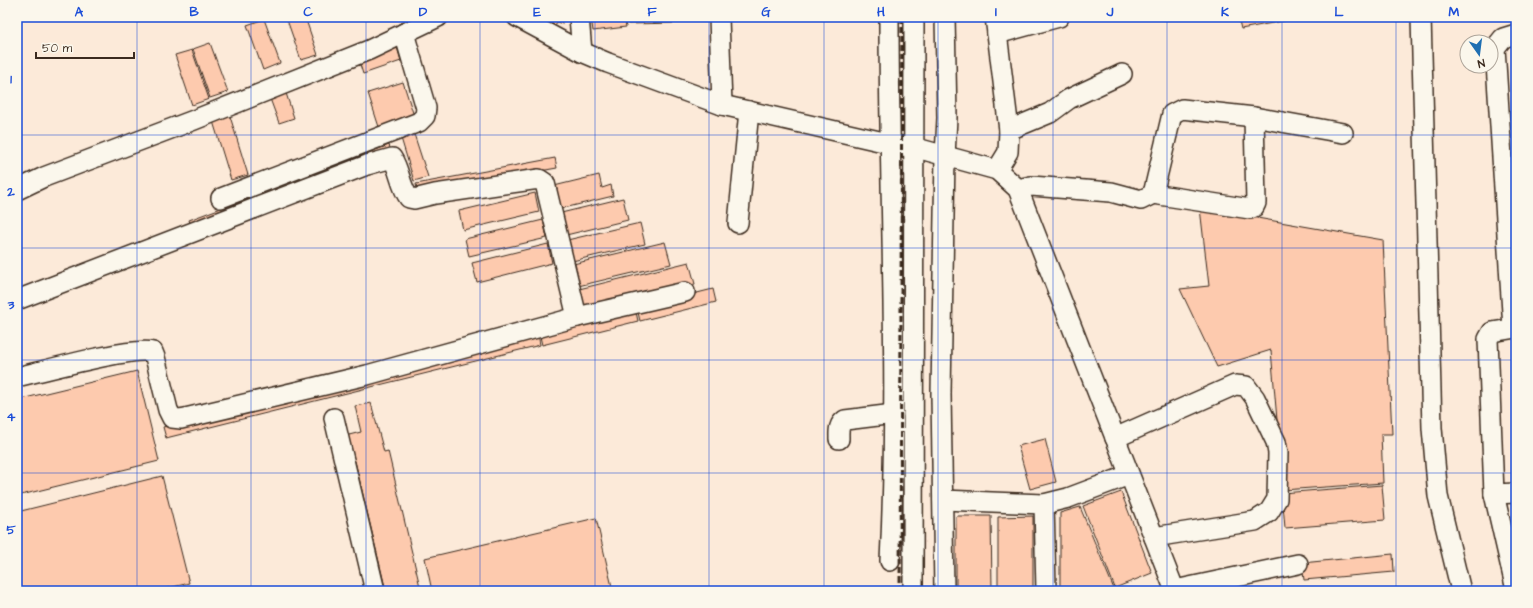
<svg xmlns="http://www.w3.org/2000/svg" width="1533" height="608" font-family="'Architects Daughter',sans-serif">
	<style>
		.building { fill: #fdcaae; stroke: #3b2a1e }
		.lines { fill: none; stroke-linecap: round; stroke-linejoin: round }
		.minor-casing { stroke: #3b2a1e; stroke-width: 22 }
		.minor { stroke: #fbf7ec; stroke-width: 19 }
		.rail { stroke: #3b2a1e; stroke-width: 3; stroke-dasharray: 6 3; stroke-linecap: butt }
		.grid { fill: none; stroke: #1d4ed8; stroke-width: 1; stroke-opacity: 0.55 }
		.neatline { fill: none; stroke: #1d4ed8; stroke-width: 1.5 }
		.grid-label { font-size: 13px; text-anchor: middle; font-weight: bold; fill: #1d4ed8 }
	</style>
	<rect width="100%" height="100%" fill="#fcead9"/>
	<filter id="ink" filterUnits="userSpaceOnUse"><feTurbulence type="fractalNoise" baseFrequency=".025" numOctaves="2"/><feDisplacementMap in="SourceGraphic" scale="8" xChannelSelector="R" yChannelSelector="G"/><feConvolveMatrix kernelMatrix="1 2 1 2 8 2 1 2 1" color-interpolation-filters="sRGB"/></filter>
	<g filter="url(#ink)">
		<g class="building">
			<polygon points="286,17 305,17 318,55 301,60"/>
			<polygon points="537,17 561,17 562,24 557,22 555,25 552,23 551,25"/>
			<polygon points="591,17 624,17 626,27 593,31"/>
			<polygon points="628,17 673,17 673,23 628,24"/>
			<polygon points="1238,17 1304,17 1241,29"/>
			<polygon points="264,19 280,63 263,70 247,25"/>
			<polygon points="210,43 228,92 210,98 193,49"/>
			<polygon points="396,44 401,61 363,74 358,58"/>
			<polygon points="192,50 209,99 192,105 175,55"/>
			<polygon points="403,82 414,116 379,127 368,93"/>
			<polygon points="285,90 294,118 279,123 269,96"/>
			<polygon points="229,113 248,175 231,180 212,118"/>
			<polygon points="414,134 428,177 414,181 401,138"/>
			<polygon points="389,145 392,154 192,229 189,220"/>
			<polygon points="555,158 557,168 418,193 416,184"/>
			<polygon points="599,175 602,188 611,185 613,196 556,210 550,187"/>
			<polygon points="535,193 539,212 463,230 459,211"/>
			<polygon points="623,198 628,220 562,236 557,214"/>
			<polygon points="1200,208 1383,240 1392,434 1381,434 1383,483 1283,490 1271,350 1217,367 1180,289 1209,286"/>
			<polygon points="543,220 547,238 469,256 465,239"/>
			<polygon points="640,223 645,244 568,262 563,241"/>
			<polygon points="665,242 671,264 574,287 569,265"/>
			<polygon points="548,244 552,263 477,282 472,263"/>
			<polygon points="689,262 695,284 580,313 575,290"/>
			<polygon points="713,289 716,302 640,321 637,308"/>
			<polygon points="635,308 638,321 542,345 539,332"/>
			<polygon points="538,334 540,345 166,438 163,427"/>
			<polygon points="137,371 159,461 17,496 17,400"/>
			<polygon points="371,403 384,452 388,451 421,591 386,591 355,461 351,462 345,436 361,432 355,406"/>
			<polygon points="1045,439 1056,482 1030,489 1018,446"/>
			<polygon points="162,476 189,583 157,591 17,591 17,512"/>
			<polygon points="1382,485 1385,520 1285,528 1282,493"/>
			<polygon points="1121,492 1152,573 1115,588 1083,506"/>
			<polygon points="1080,507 1114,589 1109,591 1060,591 1060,513"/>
			<polygon points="956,516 991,516 992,591 956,591"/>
			<polygon points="1033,516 1033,591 998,591 998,517"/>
			<polygon points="596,518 613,591 432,591 425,558"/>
			<polygon points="1393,554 1394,572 1304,580 1302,563"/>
		</g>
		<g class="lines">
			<g class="minor-casing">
				<g id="minor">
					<polyline points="517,17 582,52 608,63 722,105 901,146 913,147 997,170 1018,189 1175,591"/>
					<polyline points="579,17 582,52"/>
					<polyline points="719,17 722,105"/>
					<path d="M889,17C889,198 899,380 890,561"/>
					<polyline points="995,17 1009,130 1008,152 997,170"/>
					<polyline points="1421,17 1432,428 1438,496 1461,591"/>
					<polyline points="997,34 1059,17"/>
					<polyline points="1009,130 1050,113 1069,99 1122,74"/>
					<polyline points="1018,189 1031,186 1111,192 1141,200 1153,194 1172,114 1182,109 1254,117 1343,133"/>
					<polyline points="17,190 44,177 194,120 369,50 438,17"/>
					<polyline points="1153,194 1250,209 1254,207 1256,203 1254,117"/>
					<polyline points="221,198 419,122 425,116 426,108 404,33"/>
					<polyline points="738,223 749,111"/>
					<path d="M17,300L367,165L392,158C400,170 400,186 409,198L414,199L435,194L539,179L545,183L577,317L685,292"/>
					<polyline points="1513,328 1495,48 1503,38 1516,34"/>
					<polyline points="1516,328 1492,332 1488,339 1494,494 1516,590"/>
					<path d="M17,377C42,371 134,346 153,352L155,357L168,410L172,418L181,419L367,375L577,317"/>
					<polyline points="334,418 375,591"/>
					<polyline points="1115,438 1235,385 1246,386 1255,398 1276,442 1278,453 1277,499 1269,512 1255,521 1154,537"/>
					<path d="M839,439C839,431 838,425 845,420L894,414"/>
					<polyline points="1494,494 1516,493"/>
					<polyline points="943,500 1044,504 1068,498 1129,475"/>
					<polyline points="1044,504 1046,591"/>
					<polyline points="1175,590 1298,564"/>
					<polyline points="913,591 914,17"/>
					<polyline points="944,591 941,394 945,156 947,118 945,17"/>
				</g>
			</g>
			<use href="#minor" class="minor"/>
			<polyline class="rail" points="900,591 902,17"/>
		</g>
	</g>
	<path class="grid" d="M137,17V591M251,17V591M366,17V591M480,17V591M595,17V591M709,17V591M824,17V591M938,17V591M1053,17V591M1167,17V591M1282,17V591M1396,17V591M17,135H1516M17,248H1516M17,360H1516M17,473H1516"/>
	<rect width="1533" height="608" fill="none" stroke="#fbf7ec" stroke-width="44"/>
	<g transform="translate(1479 54) rotate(166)"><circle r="19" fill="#fbf7ec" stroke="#aea59a"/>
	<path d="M0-3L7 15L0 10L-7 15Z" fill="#1f6fb2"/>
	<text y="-6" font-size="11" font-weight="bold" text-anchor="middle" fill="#3b2a1e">N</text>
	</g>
	<path d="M36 52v6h98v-6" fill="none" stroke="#3b2a1e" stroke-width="2"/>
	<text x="42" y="52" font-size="12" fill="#3b2a1e" stroke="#fbf7ec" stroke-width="3" paint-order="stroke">50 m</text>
	<rect x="22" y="22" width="1489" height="564" class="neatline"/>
	<g class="grid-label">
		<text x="79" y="16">A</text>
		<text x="194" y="16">B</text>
		<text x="308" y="16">C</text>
		<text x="423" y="16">D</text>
		<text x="537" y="16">E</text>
		<text x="652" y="16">F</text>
		<text x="766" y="16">G</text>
		<text x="881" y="16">H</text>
		<text x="996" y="16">I</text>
		<text x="1110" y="16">J</text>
		<text x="1225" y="16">K</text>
		<text x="1339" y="16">L</text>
		<text x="1454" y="16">M</text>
		<text x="11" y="83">1</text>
		<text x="11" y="196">2</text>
		<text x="11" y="309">3</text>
		<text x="11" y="421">4</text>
		<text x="11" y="534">5</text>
	</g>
</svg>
